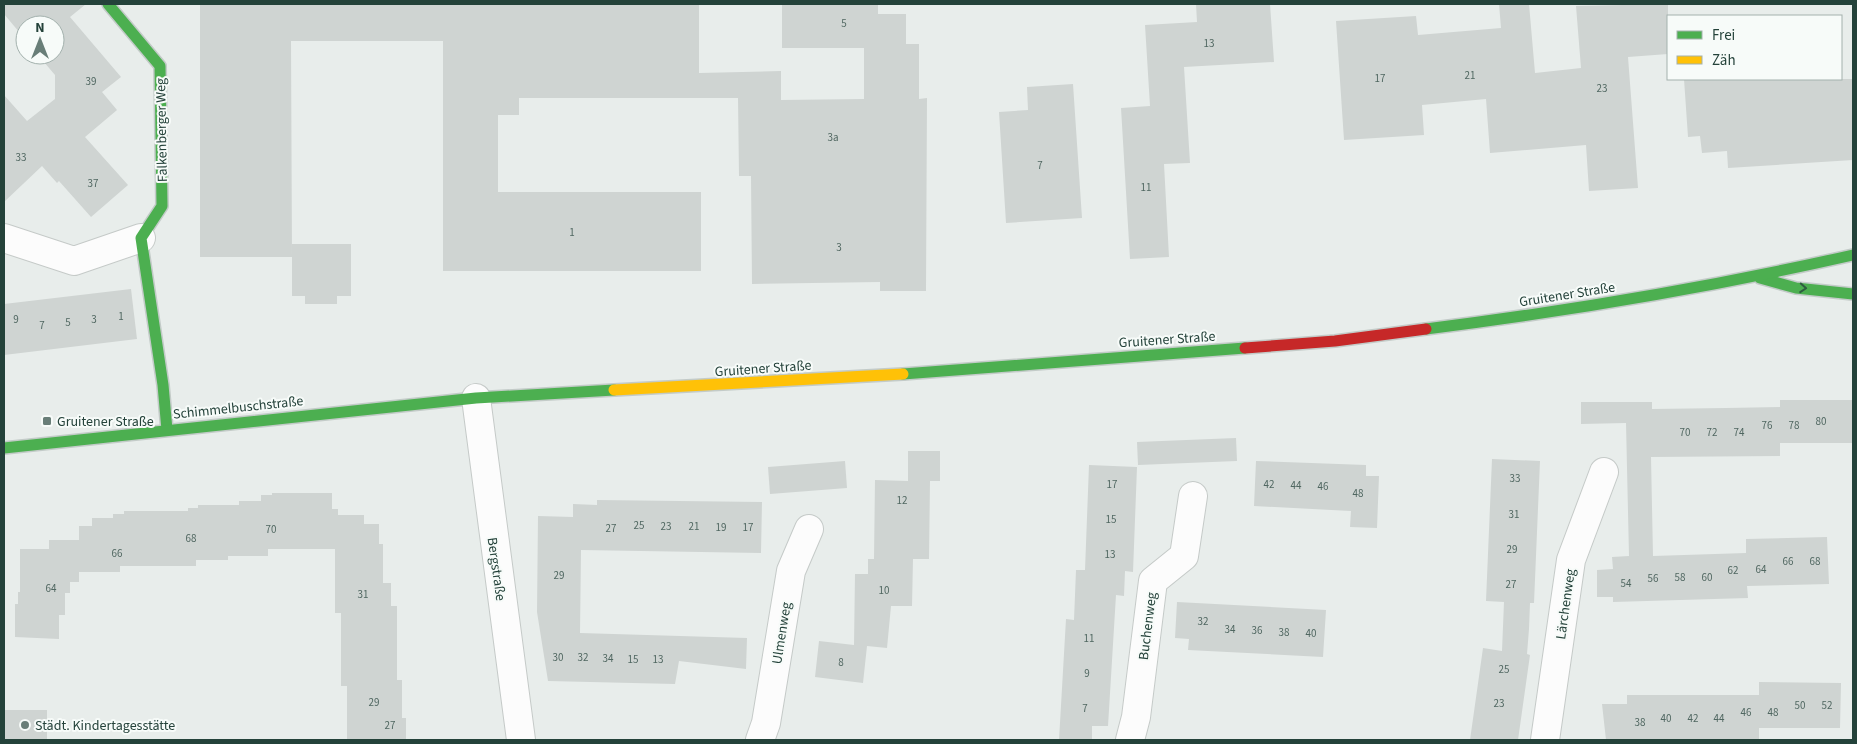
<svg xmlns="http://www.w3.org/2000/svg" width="1857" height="744" font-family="'Source Sans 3',sans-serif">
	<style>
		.building { fill: #cfd4d2 }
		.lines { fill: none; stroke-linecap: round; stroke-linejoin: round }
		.street-casing { stroke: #c5cac8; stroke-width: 30 }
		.fast-casing { stroke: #c3cbc8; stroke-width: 14 }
		.slow-casing { stroke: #c3cbc8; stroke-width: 14 }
		.jam-casing { stroke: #c3cbc8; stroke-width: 14 }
		.street { stroke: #fcfcfc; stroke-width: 28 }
		.fast { stroke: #4caf50; stroke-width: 11 }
		.slow { stroke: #ffc107; stroke-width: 11 }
		.jam { stroke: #c62828; stroke-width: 11 }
		.oneway { stroke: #2e5d40 }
		.poi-dot { fill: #697e78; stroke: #f7fbf9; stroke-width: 2 }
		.labels { text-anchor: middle; stroke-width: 4; stroke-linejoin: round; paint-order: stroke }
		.number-label { font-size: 11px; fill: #506761 }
		.street-label { font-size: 14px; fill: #24423a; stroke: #f7fbf9 }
		.poi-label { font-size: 14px; fill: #24423a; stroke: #f7fbf9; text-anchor: start }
	</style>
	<rect width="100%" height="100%" fill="#e8edeb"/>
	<g class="building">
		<polygon points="4,4 86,4 70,17 121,77 102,92 117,110 85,137 128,185 91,217 59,181 57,183 42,166 4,202 4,95 27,121 55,99 55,75 38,55 55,55 55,25 25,25 25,39 4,14"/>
		<polygon points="200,4 699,4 699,73 781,71 781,100 864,99 864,48 782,48 782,4 878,4 878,14 906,14 906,44 919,44 919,99 927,98 926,291 880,291 880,282 752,284 751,176 739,176 738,98 519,98 519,115 498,115 498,192 701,192 701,271 443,271 443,41 291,41 292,257 200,257"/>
		<polygon points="1196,4 1270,4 1274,62 1184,67 1190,163 1164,164 1169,257 1130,259 1121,108 1150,106 1145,25 1197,22"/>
		<polygon points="1499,4 1529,4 1535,73 1581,68 1576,6 1668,4 1668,54 1628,57 1638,188 1589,191 1586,145 1490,153 1486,99 1422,105 1424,135 1344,140 1336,21 1416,16 1418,35 1501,28"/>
		<polygon points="1684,79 1853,79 1853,160 1728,168 1727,151 1702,153 1700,136 1688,137"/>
		<polygon points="1073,84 1082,218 1006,223 999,112 1028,110 1027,87"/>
		<polygon points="292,244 351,244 351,296 337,296 337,304 305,304 305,296 292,296"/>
		<polygon points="131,289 137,339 4,355 4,304"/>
		<polygon points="1780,400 1853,400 1853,443 1780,443 1780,456 1651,457 1653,556 1746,553 1746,539 1827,537 1829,584 1747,586 1748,598 1613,602 1613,597 1597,597 1597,570 1613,569 1612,557 1629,556 1626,423 1581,424 1581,402 1652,402 1652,409 1726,408 1780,407"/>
		<polygon points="1236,438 1237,461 1138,465 1137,442"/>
		<polygon points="908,451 940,451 940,481 930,481 929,559 913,559 912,606 891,606 887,648 867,646 863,683 815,677 819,641 854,645 855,574 868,574 868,559 874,559 875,480 908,481"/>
		<polygon points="1492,459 1540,461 1534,603 1530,603 1529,629 1527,654 1530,655 1518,740 1470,740 1483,648 1502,651 1504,602 1486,601"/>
		<polygon points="845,461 847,488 770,494 768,467"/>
		<polygon points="1256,461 1366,465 1366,476 1379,476 1377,528 1350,527 1351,511 1254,506"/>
		<polygon points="1089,465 1137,467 1133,572 1125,571 1124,596 1116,595 1108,726 1092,726 1092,740 1059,740 1066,619 1074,620 1076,570 1085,570"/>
		<polygon points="272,493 332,493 332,509 338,509 338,515 364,515 364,524 379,524 379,544 383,544 383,583 391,583 391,606 397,606 397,680 402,680 402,718 406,718 406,740 347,740 347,686 341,686 341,613 335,613 335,549 268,549 268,556 228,556 228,560 196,560 196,566 120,566 120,572 79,572 79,582 70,582 70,593 65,593 65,615 59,615 59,639 15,637 15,604 18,604 18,592 20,592 20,549 49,549 49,540 79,540 79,526 92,526 92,518 113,518 113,514 124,514 124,511 188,511 188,508 198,508 198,505 239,505 239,501 261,501 261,495 272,495"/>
		<polygon points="597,500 762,502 761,553 581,550 580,633 747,638 746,669 679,661 675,684 548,681 537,612 538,516 573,517 573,504 597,505"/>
		<polygon points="1177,602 1326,610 1323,657 1188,650 1189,639 1175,638"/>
		<polygon points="1759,682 1841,683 1840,728 1759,728 1759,740 1606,740 1602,704 1627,704 1627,695 1759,695"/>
		<rect x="4" y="710" width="43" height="30"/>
	</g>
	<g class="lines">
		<g class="street-casing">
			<g id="street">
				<polyline points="4,238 74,261 141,238"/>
				<polyline points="476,398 521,740"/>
				<polyline points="760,740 766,723 791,571 809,529"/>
				<polyline points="1130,740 1136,717 1153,581 1184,556 1193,496"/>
				<polyline points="1545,740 1571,560 1604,472"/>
			</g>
		</g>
		<g class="fast-casing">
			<g id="fast">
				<polyline points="108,4 160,66 162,206 141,238 163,385 167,430"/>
				<polyline points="1760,278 1796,288 1853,294"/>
				<path d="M1426,329C1569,311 1712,287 1853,255"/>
				<polyline points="903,374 1245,348"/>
				<polyline points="4,448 476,398 614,390"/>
			</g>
		</g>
		<g class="slow-casing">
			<polyline id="slow" points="614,390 903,374"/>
		</g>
		<g class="jam-casing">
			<polyline id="jam" points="1245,348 1335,341 1426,329"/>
		</g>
		<use href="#street" class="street"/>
		<use href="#fast" class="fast"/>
		<use href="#slow" class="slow"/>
		<use href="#jam" class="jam"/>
	</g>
	<defs><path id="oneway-chevron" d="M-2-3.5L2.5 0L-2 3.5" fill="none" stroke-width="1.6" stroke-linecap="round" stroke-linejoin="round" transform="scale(1.25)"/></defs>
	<use class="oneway" href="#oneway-chevron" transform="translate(1803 288) rotate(4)"/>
	<g class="poi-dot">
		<rect x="42" y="416" width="10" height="10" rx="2.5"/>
		<circle cx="25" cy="725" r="5"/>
	</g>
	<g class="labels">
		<g class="number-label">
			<text x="844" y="27">5</text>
			<text x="1209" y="47">13</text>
			<text x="1470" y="79">21</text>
			<text x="1380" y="82">17</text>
			<text x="91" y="85">39</text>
			<text x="1602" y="92">23</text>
			<text x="833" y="141">3a</text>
			<text x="21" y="161">33</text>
			<text x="1040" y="169">7</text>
			<text x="93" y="187">37</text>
			<text x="1146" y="191">11</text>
			<text x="572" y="236">1</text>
			<text x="839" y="251">3</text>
			<text x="121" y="320">1</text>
			<text x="16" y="323">9</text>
			<text x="94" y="323">3</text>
			<text x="68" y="326">5</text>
			<text x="42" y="329">7</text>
			<text x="1821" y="425">80</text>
			<text x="1767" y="429">76</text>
			<text x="1794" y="429">78</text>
			<text x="1685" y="436">70</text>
			<text x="1712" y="436">72</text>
			<text x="1739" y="436">74</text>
			<text x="1515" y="482">33</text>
			<text x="1112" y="488">17</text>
			<text x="1269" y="488">42</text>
			<text x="1296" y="489">44</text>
			<text x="1323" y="490">46</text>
			<text x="1358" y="497">48</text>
			<text x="902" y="504">12</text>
			<text x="1514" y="518">31</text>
			<text x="1111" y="523">15</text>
			<text x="639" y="529">25</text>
			<text x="666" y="530">23</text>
			<text x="694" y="530">21</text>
			<text x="721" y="531">19</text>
			<text x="748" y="531">17</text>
			<text x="611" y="532">27</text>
			<text x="271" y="533">70</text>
			<text x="191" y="542">68</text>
			<text x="1512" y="553">29</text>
			<text x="117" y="557">66</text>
			<text x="1110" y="558">13</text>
			<text x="1788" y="565">66</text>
			<text x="1815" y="565">68</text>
			<text x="1761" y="573">64</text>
			<text x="1733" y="574">62</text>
			<text x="559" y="579">29</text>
			<text x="1680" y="581">58</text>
			<text x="1707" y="581">60</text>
			<text x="1653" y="582">56</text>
			<text x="1626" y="587">54</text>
			<text x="1511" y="588">27</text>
			<text x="51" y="592">64</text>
			<text x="884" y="594">10</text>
			<text x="363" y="598">31</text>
			<text x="1203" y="625">32</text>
			<text x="1230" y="633">34</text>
			<text x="1257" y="634">36</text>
			<text x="1284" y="636">38</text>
			<text x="1311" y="637">40</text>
			<text x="1089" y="642">11</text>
			<text x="558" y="661">30</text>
			<text x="583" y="661">32</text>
			<text x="608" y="662">34</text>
			<text x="633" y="663">15</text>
			<text x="658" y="663">13</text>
			<text x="841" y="666">8</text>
			<text x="1504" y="673">25</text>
			<text x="1087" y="677">9</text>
			<text x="374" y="706">29</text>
			<text x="1499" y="707">23</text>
			<text x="1800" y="709">50</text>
			<text x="1827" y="709">52</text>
			<text x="1085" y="712">7</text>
			<text x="1746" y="716">46</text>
			<text x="1773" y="716">48</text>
			<text x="1666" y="722">40</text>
			<text x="1693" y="722">42</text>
			<text x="1719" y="722">44</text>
			<text x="1640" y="726">38</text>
			<text x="390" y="729">27</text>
		</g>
		<g class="street-label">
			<text transform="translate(161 130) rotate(-91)" y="5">Falkenberger Weg</text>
			<text transform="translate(1567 294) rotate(-9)" y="5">Gruitener Straße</text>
			<text transform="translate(1167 339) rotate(-4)" y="5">Gruitener Straße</text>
			<text transform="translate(763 368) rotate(-4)" y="5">Gruitener Straße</text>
			<text transform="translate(238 407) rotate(-6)" y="5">Schimmelbuschstraße</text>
			<text transform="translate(497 569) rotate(82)" y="5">Bergstraße</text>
			<text transform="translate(1565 604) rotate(-82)" y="5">Lärchenweg</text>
			<text transform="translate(1147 626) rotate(-83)" y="5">Buchenweg</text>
			<text transform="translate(781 633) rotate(-81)" y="5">Ulmenweg</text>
		</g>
		<g class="poi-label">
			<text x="57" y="426">Gruitener Straße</text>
			<text x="35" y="730">Städt. Kindertagesstätte</text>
		</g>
	</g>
	<rect width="1857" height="744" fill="none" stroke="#24423a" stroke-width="10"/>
	<rect x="1667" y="15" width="175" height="65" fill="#f7fbf9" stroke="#a3b1ad"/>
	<rect x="1677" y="31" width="25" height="8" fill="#4caf50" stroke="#a3b1ad"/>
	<text x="1712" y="40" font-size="15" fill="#24423a">Frei</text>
	<rect x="1677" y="56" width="25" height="8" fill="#ffc107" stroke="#a3b1ad"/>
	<text x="1712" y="65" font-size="15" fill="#24423a">Zäh</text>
	<g transform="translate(40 40)"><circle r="24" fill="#f7fbf9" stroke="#a3b1ad"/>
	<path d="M0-4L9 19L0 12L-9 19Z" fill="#697e78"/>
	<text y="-8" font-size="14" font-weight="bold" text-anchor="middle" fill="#24423a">N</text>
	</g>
</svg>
